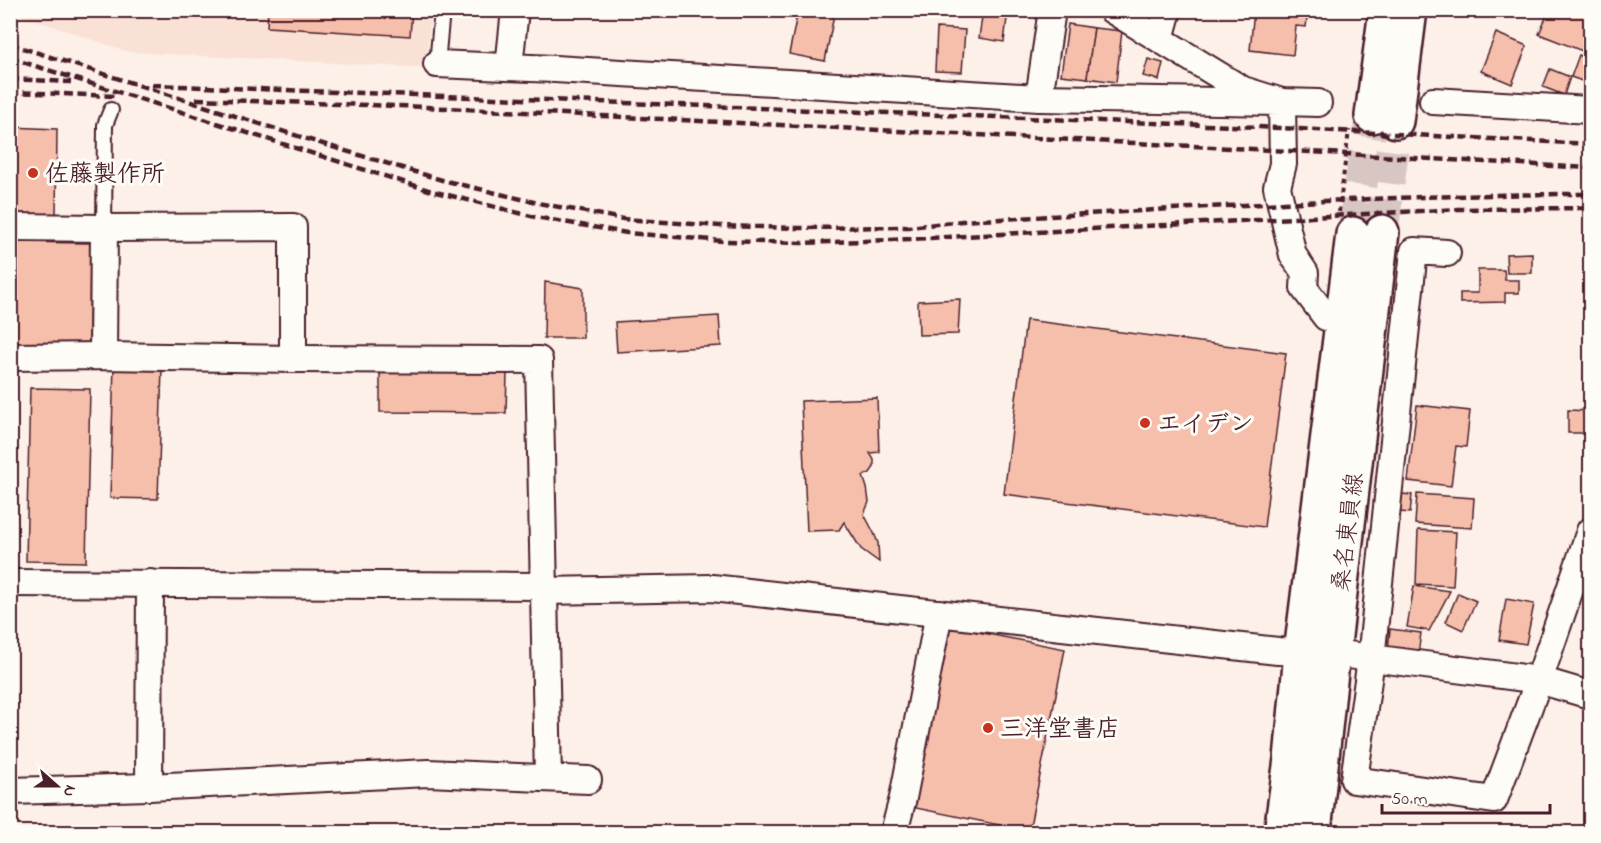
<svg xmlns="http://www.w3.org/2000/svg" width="1601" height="843" font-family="'Indie Flower','Klee One',sans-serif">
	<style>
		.built { fill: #fae1d6 }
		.building { fill: #f6bfab; stroke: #4a1f2b; stroke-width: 1.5 }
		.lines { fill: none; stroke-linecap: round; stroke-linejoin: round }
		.secondary-tunnel { stroke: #d8c6c2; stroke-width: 33; stroke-dasharray: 33 16; stroke-linecap: butt }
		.lane-casing { stroke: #4a1f2b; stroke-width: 18 }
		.street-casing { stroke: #4a1f2b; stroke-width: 30 }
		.secondary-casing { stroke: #4a1f2b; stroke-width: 38 }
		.path { stroke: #4a1f2b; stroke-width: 4; stroke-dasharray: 4.5 4.5; stroke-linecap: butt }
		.lane { stroke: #fdfcf7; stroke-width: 14 }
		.street { stroke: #fdfcf7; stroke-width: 26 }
		.secondary { stroke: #fdfcf7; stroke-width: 33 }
		.rail { stroke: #4a1f2b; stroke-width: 4.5; stroke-dasharray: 9 4.5; stroke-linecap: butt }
		.poi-dot { fill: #c8321e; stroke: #fdfcf7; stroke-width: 2 }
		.labels { text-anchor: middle; stroke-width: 6; stroke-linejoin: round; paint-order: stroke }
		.poi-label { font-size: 24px; font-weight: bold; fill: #4a1f2b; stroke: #fdfcf7; text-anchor: start }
		.street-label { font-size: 24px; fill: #4a1f2b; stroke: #fdfcf7 }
	</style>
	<rect width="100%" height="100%" fill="#fcf0e8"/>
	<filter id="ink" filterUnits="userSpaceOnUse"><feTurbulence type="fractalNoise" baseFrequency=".0167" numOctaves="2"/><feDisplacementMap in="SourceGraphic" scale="12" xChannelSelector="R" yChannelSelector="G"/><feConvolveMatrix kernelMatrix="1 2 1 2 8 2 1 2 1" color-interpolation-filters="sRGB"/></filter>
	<g filter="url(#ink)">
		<polygon class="built" points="12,11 431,11 426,68 129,52 14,13"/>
		<g class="building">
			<polygon points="268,10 412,10 410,36 267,27"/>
			<polygon points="798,10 835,10 825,61 789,54"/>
			<polygon points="983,10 1008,10 1004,42 979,38"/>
			<polygon points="1254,10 1294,10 1298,11 1297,16 1307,18 1306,27 1296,26 1293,55 1250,50"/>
			<polygon points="1549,10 1583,10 1590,13 1590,54 1539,34"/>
			<polygon points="1068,24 1094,28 1087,78 1061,75"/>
			<polygon points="937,28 965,30 962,72 935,71"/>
			<polygon points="1094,28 1122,31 1116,82 1087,78"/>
			<polygon points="1496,33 1527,46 1512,84 1481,71"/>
			<polygon points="1579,55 1590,60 1590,84 1571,77"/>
			<polygon points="1148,59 1163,63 1159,80 1143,76"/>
			<polygon points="1550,69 1570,77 1564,95 1543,87"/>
			<polygon points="10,127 57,129 56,217 10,216"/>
			<polygon points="10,242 90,243 89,344 10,343"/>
			<polygon points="1532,253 1532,273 1507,273 1506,254"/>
			<polygon points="1478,270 1504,270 1505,280 1519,280 1519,293 1505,293 1505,302 1460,303 1460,293 1478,293"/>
			<polygon points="545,282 583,288 583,338 544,338"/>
			<polygon points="960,299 958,334 919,335 918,301"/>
			<polygon points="719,316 721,346 617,352 615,322"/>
			<polygon points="1026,320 1286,353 1264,527 1004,494"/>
			<polygon points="114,365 162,367 158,499 110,498"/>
			<polygon points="380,371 507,372 506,413 380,412"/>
			<polygon points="30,388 90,389 86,562 26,561"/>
			<polygon points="877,398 879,452 870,453 874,460 874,467 870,473 863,476 867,488 869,502 864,514 874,533 878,543 879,562 861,549 844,522 839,530 807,531 801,401"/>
			<polygon points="1417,405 1470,411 1466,447 1456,446 1451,486 1408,481"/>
			<polygon points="1568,410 1590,411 1590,433 1568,433"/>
			<polygon points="1392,493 1412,495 1410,513 1391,511"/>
			<polygon points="1417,494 1474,498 1472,528 1415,524"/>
			<polygon points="1418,530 1456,532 1453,586 1416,584"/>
			<polygon points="1414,586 1450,591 1429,631 1407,627"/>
			<polygon points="1458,593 1476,601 1463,630 1446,622"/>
			<polygon points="1506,599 1534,604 1526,644 1499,640"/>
			<polygon points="947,626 1065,649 1029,831 911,807"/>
			<polygon points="1390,629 1421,633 1418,654 1388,650"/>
		</g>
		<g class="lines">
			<g class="secondary-tunnel">
				<polyline points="1382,232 1396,121"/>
				<polyline points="1353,234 1372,116"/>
			</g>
			<g class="lane-casing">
				<g id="lane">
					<polyline points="437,64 442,10"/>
					<polyline points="104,228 105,125 111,110"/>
				</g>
			</g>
			<g class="street-casing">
				<g id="street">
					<polyline points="1112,10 1243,90 1282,102 1318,103"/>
					<polyline points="1160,39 1168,10"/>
					<polyline points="437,64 555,69 1039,98 1282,102 1283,164 1277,187 1293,255 1305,273 1304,288 1326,317"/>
					<polyline points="509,67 515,10"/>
					<polyline points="1039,98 1052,10"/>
					<polyline points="1433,101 1590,110"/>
					<polyline points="10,227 104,228 293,227 293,359"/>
					<polyline points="1447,253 1414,251 1371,659 1354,780 1494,800 1539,680 1590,531"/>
					<polyline points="103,356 104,228"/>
					<polyline points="10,357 103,356 293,359 539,360 548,778"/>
					<polyline points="10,583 543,586"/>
					<polyline points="543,591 712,588 1278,651 1333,653 1539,680 1590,695"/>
					<polyline points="149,787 150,583"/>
					<polyline points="10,791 149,787 428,773 588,780"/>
					<polyline points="894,832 903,798 939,613"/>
				</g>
			</g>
			<g class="secondary-casing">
				<g id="secondary">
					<polyline points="1372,116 1386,10"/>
					<polyline points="1396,121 1410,10"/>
					<polyline points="1281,832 1291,759 1301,653 1353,234"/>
					<polyline points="1314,832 1333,653 1382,232"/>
				</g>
			</g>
			<polyline class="path" points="1339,212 1349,130"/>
			<use href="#lane" class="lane"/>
			<use href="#street" class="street"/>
			<use href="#secondary" class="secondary"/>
			<g class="rail">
				<path d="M10,44L326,145L442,180L538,203L623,219L720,226L798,228L909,227L962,221C1171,210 1381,194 1590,194"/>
				<polyline points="10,58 432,191 535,217 627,233 723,241 802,243 891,240 1458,209 1590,208"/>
				<polyline points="10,79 71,82"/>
				<polyline points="152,85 1259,127 1590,144"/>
				<polyline points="10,92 115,96"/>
				<polyline points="196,99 426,107 1310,152 1590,168"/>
			</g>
		</g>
	</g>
	<g class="poi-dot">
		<circle cx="33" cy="173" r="6"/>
		<circle cx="1145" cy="423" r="6"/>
		<circle cx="988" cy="728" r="6"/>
	</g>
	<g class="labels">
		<g class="poi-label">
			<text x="45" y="181">佐藤製作所</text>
			<text x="1157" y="431">エイデン</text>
			<text x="1000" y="736">三洋堂書店</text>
		</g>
		<g class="street-label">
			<text transform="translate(1347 532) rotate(-83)" y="8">桑名東員線</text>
		</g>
	</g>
	<rect width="1601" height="843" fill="none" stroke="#fdfcf7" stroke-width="36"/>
	<rect x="18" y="18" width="1565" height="807" fill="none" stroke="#4a1f2b" stroke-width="2" filter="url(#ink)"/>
	<g transform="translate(57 786) rotate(111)" stroke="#fdfcf7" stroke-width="4.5" paint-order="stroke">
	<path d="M0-4.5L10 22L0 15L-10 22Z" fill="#4a1f2b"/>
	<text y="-9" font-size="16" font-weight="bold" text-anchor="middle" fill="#4a1f2b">N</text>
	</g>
	<path d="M1382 804v9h168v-9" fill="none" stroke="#4a1f2b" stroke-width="3"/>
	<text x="1391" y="804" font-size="18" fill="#4a1f2b" stroke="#fdfcf7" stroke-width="4.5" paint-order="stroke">50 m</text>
</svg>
